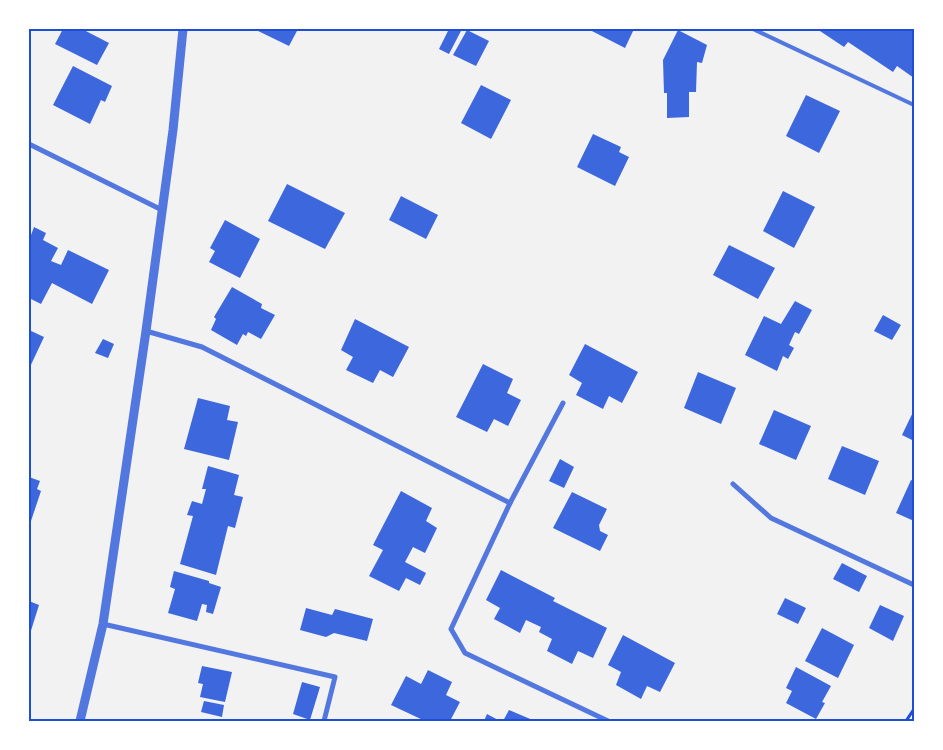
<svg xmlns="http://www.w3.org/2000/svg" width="943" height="750" font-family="'Space Grotesk',sans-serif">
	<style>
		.building { fill: #3d67dc }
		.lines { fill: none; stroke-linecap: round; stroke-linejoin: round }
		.path { stroke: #1d4ed8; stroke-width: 3 }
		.service { stroke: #5277de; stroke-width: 4 }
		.minor { stroke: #5277de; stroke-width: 5 }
		.tertiary { stroke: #5277de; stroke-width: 9 }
		.neatline { fill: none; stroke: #1d4ed8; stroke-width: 2 }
	</style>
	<rect width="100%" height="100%" fill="#f2f2f2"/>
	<g class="building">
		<polygon points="63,29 82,29 109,43 97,65 55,44"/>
		<polygon points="254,29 298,29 289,46"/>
		<polygon points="449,29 462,29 449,54 439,49"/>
		<polygon points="588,29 634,29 625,48"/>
		<polygon points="817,29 914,29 914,78 897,66 893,72 848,42 844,47"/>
		<polygon points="467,30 489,41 476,66 453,55"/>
		<polygon points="678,30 707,45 702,63 697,62 696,92 689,92 689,117 667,118 667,93 664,93 663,60"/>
		<polygon points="73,66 112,86 105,102 101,100 90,124 53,105"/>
		<polygon points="481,85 511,100 491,139 461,123"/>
		<polygon points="806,95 840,111 819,153 786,136"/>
		<polygon points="593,134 621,147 619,152 629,157 615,186 577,167"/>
		<polygon points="287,184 345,213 325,249 268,221"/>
		<polygon points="783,191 815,207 794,248 763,231"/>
		<polygon points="401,196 438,215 426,239 389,220"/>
		<polygon points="225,220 260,239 240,278 209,262 215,251 210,248"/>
		<polygon points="34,227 46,233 43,240 58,248 51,261 61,265 68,250 109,270 92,304 52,283 41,304 29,298 29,234 31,235"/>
		<polygon points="729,245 775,268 758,299 713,275"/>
		<polygon points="232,287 262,304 261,308 275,315 261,339 248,332 246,336 243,334 237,345 211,330 216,319 214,317"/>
		<polygon points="795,301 812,310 799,334 795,332 789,345 794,348 788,359 783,356 777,371 745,355 764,316 781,324"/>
		<polygon points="883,315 901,325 892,340 874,331"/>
		<polygon points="355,319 409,347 393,377 380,370 373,383 346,370 353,357 341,350"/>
		<polygon points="29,330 44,337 29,369"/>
		<polygon points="103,339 114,344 108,358 95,353"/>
		<polygon points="585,344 638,372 622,403 609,396 603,409 576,395 582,383 569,375"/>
		<polygon points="483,364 513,379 507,393 521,400 508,426 494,419 487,432 456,417"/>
		<polygon points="698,372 736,388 721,424 684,408"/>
		<polygon points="198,398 230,406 227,420 238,422 229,460 184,449"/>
		<polygon points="774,410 811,426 796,460 759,444"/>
		<polygon points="914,410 914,441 902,435"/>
		<polygon points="842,446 879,461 865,495 828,479"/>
		<polygon points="560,459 574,467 564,488 549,481"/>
		<polygon points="208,466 239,475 234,495 243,497 235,528 228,526 216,575 180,564 193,516 187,515 192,501 202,504 206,489 202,489"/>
		<polygon points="29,477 40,481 37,489 41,491 29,527"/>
		<polygon points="911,480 914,481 914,521 896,513"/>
		<polygon points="401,491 432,508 426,521 437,528 425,553 413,547 405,562 426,573 420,585 406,578 399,591 369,576 383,550 373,545"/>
		<polygon points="572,492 607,509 599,525 600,531 608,535 600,551 553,528"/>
		<polygon points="842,563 867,576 859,592 833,579"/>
		<polygon points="501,570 555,598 553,601 607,628 593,658 578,651 572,664 547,651 552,639 539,632 541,627 526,620 520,633 494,619 500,608 486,600"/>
		<polygon points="174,571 209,581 209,583 221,587 213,614 206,612 207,605 202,604 197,621 168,613 175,589 170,587"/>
		<polygon points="785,598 806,608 798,624 777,614"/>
		<polygon points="29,601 39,605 29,637"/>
		<polygon points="880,605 904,616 893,641 869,628"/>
		<polygon points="306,608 332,615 335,609 373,619 367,641 334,633 326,637 300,630"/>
		<polygon points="822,628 854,645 838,678 805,661"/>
		<polygon points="623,635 675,663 660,692 647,686 641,699 616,685 621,672 608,665"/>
		<polygon points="202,666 232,672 225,702 200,697 203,684 198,683"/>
		<polygon points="796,667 831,686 822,702 825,703 816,719 786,703 792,691 786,688"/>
		<polygon points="428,670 452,682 446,695 460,702 450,721 425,721 391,705 406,676 421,684"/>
		<polygon points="302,682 320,687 310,720 293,714"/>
		<polygon points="204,701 224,705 222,717 201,712"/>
		<polygon points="509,710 535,721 503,721"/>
		<polygon points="487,714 500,721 484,721"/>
	</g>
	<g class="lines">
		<polyline class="path" points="906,721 914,709"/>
		<polyline class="service" points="753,29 914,105"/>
		<g class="minor">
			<polyline points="29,144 162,210"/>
			<polyline points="146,331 202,347 510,503 451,629 465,653 608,721"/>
			<polyline points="733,484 771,518 914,585"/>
			<polyline points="510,503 563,403"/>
			<polyline points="103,624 335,677 324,721"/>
		</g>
		<polyline class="tertiary" points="80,721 103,624 146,331 173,130 183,29"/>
	</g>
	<rect width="943" height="750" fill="none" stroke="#ffffff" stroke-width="60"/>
	<rect x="30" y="30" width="883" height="690" class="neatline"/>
</svg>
